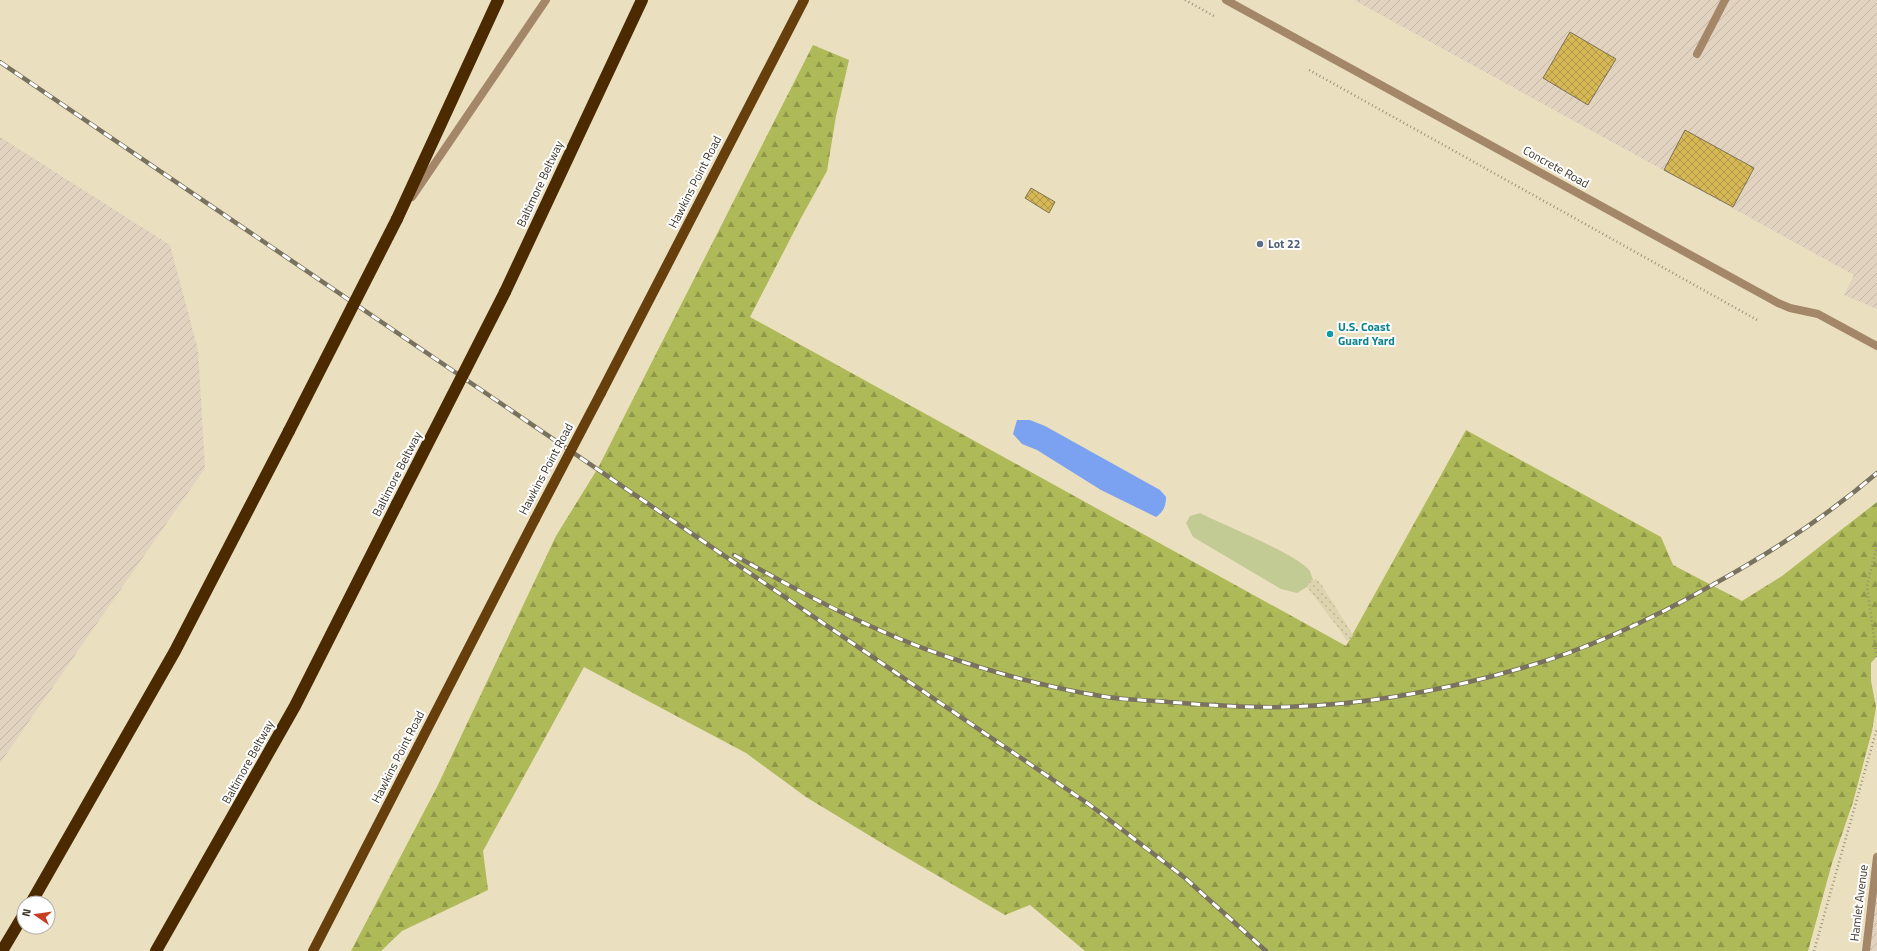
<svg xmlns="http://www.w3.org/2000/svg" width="1877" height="951" font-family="'Titillium Web',sans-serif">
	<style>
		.industrial { fill: url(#industrial-furrows) }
		.forest { fill: url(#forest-firs) }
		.sand { fill: url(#sand-dots) }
		.garden { fill: #c3cb94 }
		.water { fill: #7ba2f0 }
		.building { fill: url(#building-cross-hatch); stroke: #7d7355 }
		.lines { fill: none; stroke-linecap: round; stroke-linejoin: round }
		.path { stroke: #989079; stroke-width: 2.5; stroke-dasharray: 1 3; stroke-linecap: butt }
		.service { stroke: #a48669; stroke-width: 8 }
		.minor { stroke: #a48669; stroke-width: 8 }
		.primary { stroke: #673f0c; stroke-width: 10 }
		.motorway { stroke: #4b2a00; stroke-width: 12 }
		.rail-casing { stroke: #79725f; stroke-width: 4.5 }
		.rail { stroke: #fff; stroke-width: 3; stroke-dasharray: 9; stroke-linecap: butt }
		.primary-bridge { stroke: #673f0c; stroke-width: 10 }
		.motorway-bridge { stroke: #4b2a00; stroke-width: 12 }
		.service-dot { fill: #5c6f8a; stroke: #fff; stroke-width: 1.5 }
		.culture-dot { fill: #0f9aa8; stroke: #fff; stroke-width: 1.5 }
		.labels { text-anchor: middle; stroke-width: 4; stroke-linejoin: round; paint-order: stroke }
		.street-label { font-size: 12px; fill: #3a3629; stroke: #fff }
		.service-label { font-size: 12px; font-weight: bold; fill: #4e5e75; stroke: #fff; text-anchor: start }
		.culture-label { font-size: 12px; font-weight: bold; fill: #0d838f; stroke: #fff; text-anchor: start }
	</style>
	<defs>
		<pattern id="industrial-furrows" width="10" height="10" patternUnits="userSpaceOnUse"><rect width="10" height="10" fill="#e2d3c1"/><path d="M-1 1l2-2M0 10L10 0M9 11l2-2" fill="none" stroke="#c3b6a6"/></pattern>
		<pattern id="forest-firs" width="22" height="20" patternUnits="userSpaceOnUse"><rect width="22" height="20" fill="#aeb958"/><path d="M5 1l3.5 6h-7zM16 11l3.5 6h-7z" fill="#8f9749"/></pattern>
		<pattern id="sand-dots" width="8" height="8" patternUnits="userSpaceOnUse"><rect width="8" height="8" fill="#ddd3ae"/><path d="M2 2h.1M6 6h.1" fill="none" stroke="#beb696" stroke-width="1.8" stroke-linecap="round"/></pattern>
		<pattern id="building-cross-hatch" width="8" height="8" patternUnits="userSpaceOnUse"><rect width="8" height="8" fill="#d7b856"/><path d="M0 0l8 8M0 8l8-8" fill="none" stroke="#af9647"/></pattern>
	</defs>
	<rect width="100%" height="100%" fill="#eadfbf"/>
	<g class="industrial">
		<polygon points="1354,0 1877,0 1877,309 1844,295 1854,275"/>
		<polygon points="0,137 170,245 198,350 205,468 0,763"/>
		<polygon points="1877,857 1877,951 1866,951"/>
	</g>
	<polygon class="forest" points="813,45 849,60 836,116 827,171 801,218 750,317 1346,646 1466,430 1661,537 1673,565 1742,601 1782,576 1877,502 1877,656 1871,663 1871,681 1876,707 1872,731 1853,802 1832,863 1808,951 1085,951 1030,905 1005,915 885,845 806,797 746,753 584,667 483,851 488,890 402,931 381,951 351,951 437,787 556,536 598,468"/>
	<polygon class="sand" points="1316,579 1321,584 1353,635 1350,640 1346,640 1339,629 1307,587 1310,581"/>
	<path class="garden" d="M1200,513C1221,524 1299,555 1310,571C1311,574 1312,577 1313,580L1310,581L1307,587L1297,593L1281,589L1193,537L1186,523L1190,516Z"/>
	<path class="water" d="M1017,420H1030L1045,426L1160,490L1166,497C1166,507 1163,512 1156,517L1101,490L1037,450L1022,444L1013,434Z"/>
	<g class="building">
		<polygon points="1570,32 1616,59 1588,105 1543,78"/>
		<polygon points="1685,130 1754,168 1733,207 1664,170"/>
		<polygon points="1031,188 1055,202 1049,213 1025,198"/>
	</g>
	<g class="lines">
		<g class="path">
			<polyline points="1185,0 1214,16"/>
			<polyline points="1309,70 1759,321"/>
			<polyline points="1877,546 1867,586 1877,660"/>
			<polyline points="1814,951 1877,728"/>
		</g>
		<g class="service">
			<polyline points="1697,54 1725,0"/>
			<polyline points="412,197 546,0"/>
		</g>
		<g class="minor">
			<polyline points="1226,0 1778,303 1790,308 1818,314 1877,346"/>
			<polyline points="1866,951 1877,857"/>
		</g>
		<g class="primary">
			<polyline points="601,393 804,0"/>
			<polyline points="313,951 535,519"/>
		</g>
		<g class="motorway">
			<polyline points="397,219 498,0"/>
			<polyline points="505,292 642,0"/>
			<polyline points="31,903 175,651 289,431"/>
			<polyline points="2,951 24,914"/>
			<polyline points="156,951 295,706 397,504"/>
		</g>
		<g class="rail-casing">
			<g id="rail">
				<polyline points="0,62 1090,805 1185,878 1266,951"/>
				<path d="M734,555C804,594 875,633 951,658C1002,675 1054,689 1107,697C1127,700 1148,700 1168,702C1207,705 1246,708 1285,707C1365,705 1446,690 1522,668C1589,649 1654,618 1714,584C1772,552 1827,516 1877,473"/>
			</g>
		</g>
		<use href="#rail" class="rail"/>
		<polyline class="primary-bridge" points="535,519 601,393"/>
		<g class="motorway-bridge">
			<polyline points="289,431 397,219"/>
			<polyline points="397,504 505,292"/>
		</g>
	</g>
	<circle class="service-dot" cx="1260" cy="244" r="4"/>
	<circle class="culture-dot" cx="1330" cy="334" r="4"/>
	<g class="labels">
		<g class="street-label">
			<text transform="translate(1556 167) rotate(29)" y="4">Concrete Road</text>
			<text transform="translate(695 182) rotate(-63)" y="4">Hawkins Point Road</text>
			<text transform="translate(540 184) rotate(-65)" y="4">Baltimore Beltway</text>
			<text transform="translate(546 469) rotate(-62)" y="4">Hawkins Point Road</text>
			<text transform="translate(397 474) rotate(-63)" y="4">Baltimore Beltway</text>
			<text transform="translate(398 757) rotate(-63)" y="4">Hawkins Point Road</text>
			<text transform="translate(248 762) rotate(-61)" y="4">Baltimore Beltway</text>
			<text transform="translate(1859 903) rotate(-83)" y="4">Hamlet Avenue</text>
		</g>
		<g class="service-label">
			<text x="1268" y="248">Lot 22</text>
		</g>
		<g class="culture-label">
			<text x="1338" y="331">U.S. Coast<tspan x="1338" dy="14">Guard Yard</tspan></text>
		</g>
	</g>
	<g transform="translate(36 915) rotate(283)"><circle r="19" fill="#ffffff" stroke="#b0afa9"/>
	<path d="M0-3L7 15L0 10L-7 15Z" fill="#c83d21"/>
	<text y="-6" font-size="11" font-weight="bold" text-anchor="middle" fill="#3a3629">N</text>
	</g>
</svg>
